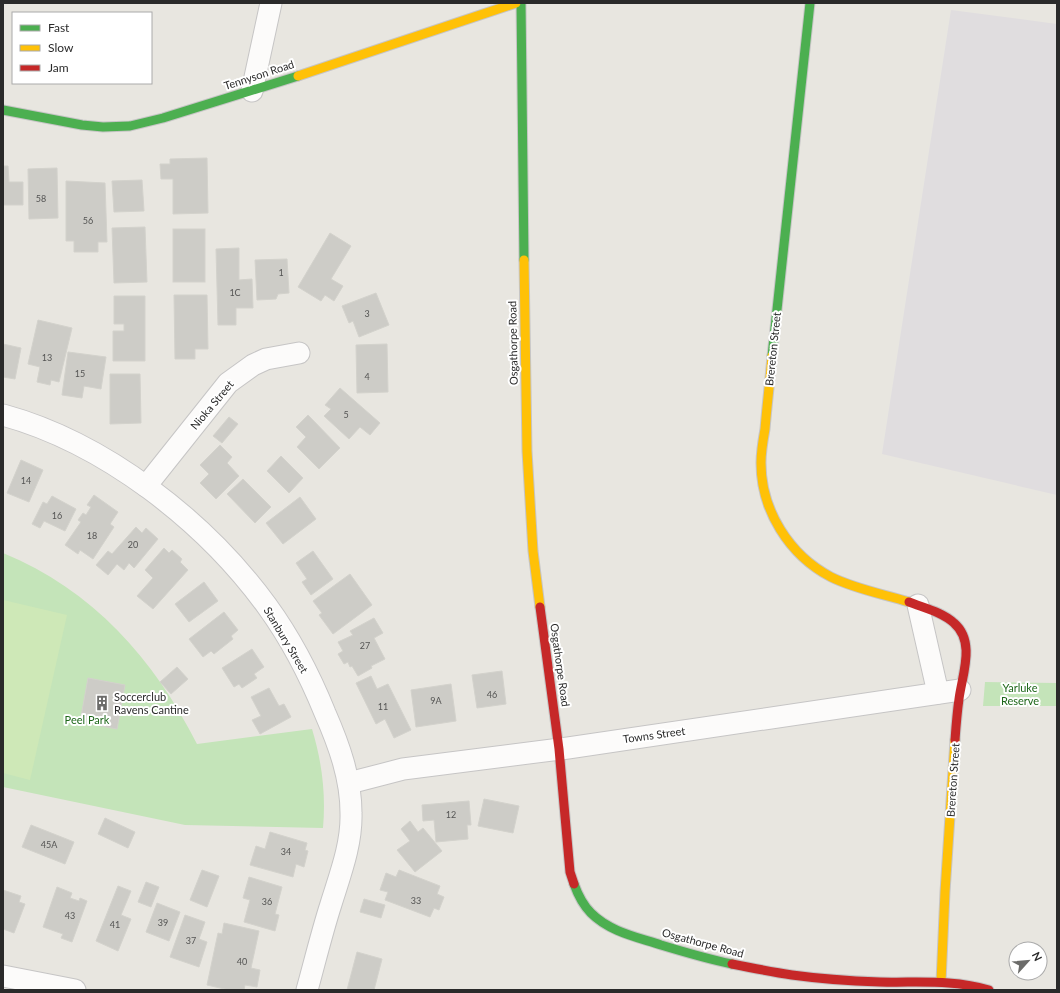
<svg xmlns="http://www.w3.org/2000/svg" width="1060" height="993" font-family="Lato,sans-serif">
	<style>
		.industrial { fill: #e0dddf }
		.green { fill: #c4e4b9 }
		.pitch { fill: #cee8b7 }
		.building { fill: #cdccc7; stroke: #d3d2cc }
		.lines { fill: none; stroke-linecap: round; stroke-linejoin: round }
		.street-casing { stroke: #c6c5c5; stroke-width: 23 }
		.fast-casing { stroke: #c6c5c5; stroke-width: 11 }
		.slow-casing { stroke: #c6c5c5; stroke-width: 11 }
		.jam-casing { stroke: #c6c5c5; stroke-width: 11 }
		.street { stroke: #fcfbfa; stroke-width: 21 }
		.fast { stroke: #4caf50; stroke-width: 9 }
		.slow { stroke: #ffc107; stroke-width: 9 }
		.jam { stroke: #c62828; stroke-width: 9 }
		.labels { text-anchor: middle; stroke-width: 4; stroke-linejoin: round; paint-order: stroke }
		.number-label { font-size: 9px; fill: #545453 }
		.street-label { font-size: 11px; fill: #2a2a2a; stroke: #fff }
		.park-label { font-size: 11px; fill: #1e671a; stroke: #fff }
		.poi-label { font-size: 11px; fill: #2a2a2a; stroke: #fff; text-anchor: start }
	</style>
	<rect width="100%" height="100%" fill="#e8e6e0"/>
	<polygon class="industrial" points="951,10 1057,24 1057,495 882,454"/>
	<g class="green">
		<path d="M3,553C93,590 154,659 197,744L312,729C322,762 326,794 323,828L185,825L3,787Z"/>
		<polygon points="985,682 1057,683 1057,706 983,706"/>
	</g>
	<polygon class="pitch" points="3,600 67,615 30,780 3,773"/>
	<g class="building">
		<polygon points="207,158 208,213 173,214 173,179 161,179 160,164 170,164 170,159"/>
		<polygon points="3,166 8,166 9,182 23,182 23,205 3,205"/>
		<polygon points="57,168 58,218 29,219 28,169"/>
		<polygon points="142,180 144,211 114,212 112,181"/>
		<polygon points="66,181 105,183 107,242 98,242 98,252 74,252 74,241 66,241"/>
		<polygon points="145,227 147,282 114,283 112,228"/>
		<rect x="173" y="229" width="32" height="53"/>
		<polygon points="330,233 351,246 331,279 343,286 334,301 325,295 321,301 298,287"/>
		<polygon points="239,248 239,280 252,279 253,308 236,308 236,325 218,325 216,249"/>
		<polygon points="287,259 289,293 278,294 276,299 257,300 255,260"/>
		<polygon points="376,293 389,325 359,337 353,321 349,323 342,306"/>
		<polygon points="174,295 207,295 208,349 195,349 195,359 175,359"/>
		<polygon points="114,296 145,296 145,361 113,361 113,331 124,331 124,324 114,324"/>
		<polygon points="38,320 72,328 59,382 51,380 50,385 37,382 40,367 28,364"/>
		<polygon points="3,344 21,348 15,379 3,377"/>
		<polygon points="387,344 388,392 357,393 356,345"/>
		<polygon points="68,352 106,357 101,389 84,386 82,398 62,395"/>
		<polygon points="110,374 140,374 141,423 110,424"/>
		<polygon points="340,388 380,423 370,435 360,427 349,439 324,416 331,409 325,405"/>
		<polygon points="308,415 340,448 319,469 297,447 306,437 296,427"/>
		<polygon points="229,417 238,424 222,443 213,436"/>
		<polygon points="220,445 232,457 227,463 239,476 216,499 200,483 209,474 200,465"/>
		<polygon points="281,456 303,478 289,493 267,471"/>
		<polygon points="21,460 43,470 29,502 7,493"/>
		<polygon points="243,479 271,507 255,523 227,494"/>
		<polygon points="94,495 118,512 110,524 114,527 93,559 80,550 78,554 65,545 81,522 78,520 83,513 86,515 91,507 87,505"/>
		<polygon points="52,496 76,509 65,531 44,521 40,528 32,524 43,502 47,504"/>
		<polygon points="300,497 316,519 283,544 266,523"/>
		<polygon points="136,527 142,533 146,528 158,539 134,568 129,563 124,570 117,564 108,575 96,565 108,551 112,554"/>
		<polygon points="164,548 169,553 172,550 182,559 180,562 188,570 153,609 137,596 153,578 145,570"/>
		<polygon points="313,551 333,579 311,595 302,582 307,579 296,563"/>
		<polygon points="350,574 372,605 333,634 319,615 322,613 313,601"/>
		<polygon points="204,582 218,601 189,622 175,604"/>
		<polygon points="224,612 238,630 231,636 233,639 214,654 211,651 203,657 189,639"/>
		<polygon points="374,618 383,633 374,638 385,659 371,666 372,668 358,676 352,666 350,667 348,662 344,664 338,654 343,651 338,642 353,635 350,631"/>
		<polygon points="252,649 264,667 254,674 257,678 242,688 239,684 234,687 222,668"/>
		<polygon points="177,667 188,679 171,694 160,682"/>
		<polygon points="502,671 506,704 477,708 472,675"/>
		<polygon points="371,676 377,689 388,684 411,730 394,738 385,719 376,724 356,683"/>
		<polygon points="88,678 125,685 117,729 80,722"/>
		<polygon points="451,684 456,721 416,727 411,690"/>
		<polygon points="269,688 279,706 284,704 291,717 260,734 252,720 261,716 251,697"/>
		<polygon points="484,799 519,806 513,833 478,826"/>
		<polygon points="469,801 471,825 467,825 468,839 436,842 434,820 423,821 422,805"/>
		<polygon points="105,818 135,832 128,848 98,834"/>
		<polygon points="410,821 418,832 423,828 442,851 415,872 397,850 410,841 401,829"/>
		<polygon points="31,825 74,842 65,864 22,847"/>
		<polygon points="270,832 307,843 305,850 308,851 304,867 296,864 293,877 250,865 256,846 265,849"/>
		<polygon points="202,870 219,876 207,907 190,900"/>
		<polygon points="399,870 440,886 437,894 444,897 439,910 434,908 430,917 385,900 388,892 380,890 386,873 396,877"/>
		<polygon points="249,877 282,887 275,914 279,915 275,931 244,922 250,900 243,898"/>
		<polygon points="146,882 159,887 151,907 138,902"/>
		<polygon points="118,886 131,891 121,915 131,919 118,951 96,941"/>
		<polygon points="57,887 72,893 70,898 79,901 80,898 87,901 72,942 61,938 63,934 43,927"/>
		<polygon points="3,890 21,896 19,902 25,904 14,933 3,929"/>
		<polygon points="364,899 385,905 381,918 360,912"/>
		<polygon points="157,903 180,912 169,941 146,932"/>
		<polygon points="185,915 205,922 199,939 207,942 199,967 170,957"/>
		<polygon points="224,923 259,931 251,968 260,970 257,987 245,985 244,990 229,990 207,985 218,933 222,934"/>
		<polygon points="357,952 382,959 374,990 347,990"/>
	</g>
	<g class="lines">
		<g class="street-casing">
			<g id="street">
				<polyline points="252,91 271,3"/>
				<path d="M3,415C105,443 205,521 267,606C291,639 310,676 325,713C339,745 351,778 351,813C352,844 340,875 331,904C322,932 315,961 307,990"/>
				<polyline points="146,486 228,383 253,365 266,359 299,353"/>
				<polyline points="918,605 938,693"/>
				<polyline points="349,783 403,769 568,748 960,690"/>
				<polyline points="3,976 75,990"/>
			</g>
		</g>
		<g class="fast-casing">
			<g id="fast">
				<polyline points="521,3 524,260"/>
				<polyline points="3,110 82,125 103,127 130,126 163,118 298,76"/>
				<polyline points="772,356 810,3"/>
				<path d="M574,884C578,895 583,905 591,913C610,932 637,937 661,945C684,952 708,959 732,964"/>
			</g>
		</g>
		<g class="slow-casing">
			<g id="slow">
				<polyline points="298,76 516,3"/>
				<polyline points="524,260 527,451 533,551 540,607"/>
				<path d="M772,356C770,381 767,405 765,429C763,440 761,452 761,463C761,510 789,555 831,577C855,589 883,594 909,602"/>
				<polyline points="941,982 945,892 955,740"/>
			</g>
		</g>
		<g class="jam-casing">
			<g id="jam">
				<path d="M909,602C924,608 942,612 954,623C976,642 962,675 959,699C957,713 956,726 955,740"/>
				<polyline points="540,607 559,749 570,872 574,884"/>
				<path d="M732,964C752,968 772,972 792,975C821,979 851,981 880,982C917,983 953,979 989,990"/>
			</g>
		</g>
		<use href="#street" class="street"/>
		<use href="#fast" class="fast"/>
		<use href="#slow" class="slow"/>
		<use href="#jam" class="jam"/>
	</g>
	<defs>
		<g id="building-bare" transform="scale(1.2)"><path d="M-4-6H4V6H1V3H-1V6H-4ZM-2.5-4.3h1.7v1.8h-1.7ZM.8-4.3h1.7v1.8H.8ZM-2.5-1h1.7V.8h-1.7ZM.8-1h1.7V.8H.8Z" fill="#6c6c6a" stroke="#fff" stroke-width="2.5" paint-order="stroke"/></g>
	</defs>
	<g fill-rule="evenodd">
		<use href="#building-bare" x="102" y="703"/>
	</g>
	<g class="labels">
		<g class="number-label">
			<text x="41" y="202">58</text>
			<text x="88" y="224">56</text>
			<text x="281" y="276">1</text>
			<text x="235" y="296">1C</text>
			<text x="367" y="317">3</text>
			<text x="47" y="361">13</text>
			<text x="80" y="377">15</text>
			<text x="367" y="380">4</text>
			<text x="346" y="418">5</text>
			<text x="26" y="484">14</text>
			<text x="57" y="519">16</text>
			<text x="92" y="539">18</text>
			<text x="133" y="548">20</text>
			<text x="365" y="649">27</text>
			<text x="492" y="698">46</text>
			<text x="436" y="704">9A</text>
			<text x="383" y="710">11</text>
			<text x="451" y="818">12</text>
			<text x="49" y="848">45A</text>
			<text x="286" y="855">34</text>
			<text x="416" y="904">33</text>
			<text x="267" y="905">36</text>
			<text x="70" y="919">43</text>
			<text x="163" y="926">39</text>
			<text x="115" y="928">41</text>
			<text x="191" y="944">37</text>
			<text x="242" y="965">40</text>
		</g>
		<g class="street-label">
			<text transform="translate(259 75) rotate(-18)" y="4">Tennyson Road</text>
			<text transform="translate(513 343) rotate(-91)" y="4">Osgathorpe Road</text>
			<text transform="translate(773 349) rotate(-84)" y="4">Brereton Street</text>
			<text transform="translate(212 405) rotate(-50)" y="4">Nioka Street</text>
			<text transform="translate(286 640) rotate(59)" y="4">Stanbury Street</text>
			<text transform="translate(560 665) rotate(82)" y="4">Osgathorpe Road</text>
			<text transform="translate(654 735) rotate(-8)" y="4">Towns Street</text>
			<text transform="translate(953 780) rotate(-86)" y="4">Brereton Street</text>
			<text transform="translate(703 943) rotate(15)" y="4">Osgathorpe Road</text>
		</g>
		<g class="park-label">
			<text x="1020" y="692">Yarluke<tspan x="1020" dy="13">Reserve</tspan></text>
			<text x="87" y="724">Peel Park</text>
		</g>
		<g class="poi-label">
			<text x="114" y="701">Soccerclub<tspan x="114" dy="13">Ravens Cantine</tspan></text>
		</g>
	</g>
	<rect width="1060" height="993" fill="none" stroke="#2a2a2a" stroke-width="8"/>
	<rect x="12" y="12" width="140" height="72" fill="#ffffff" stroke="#aaaaaa"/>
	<rect x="20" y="25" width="20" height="6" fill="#4caf50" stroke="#aaaaaa"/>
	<text x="48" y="32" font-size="12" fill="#2a2a2a">Fast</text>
	<rect x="20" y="45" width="20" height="6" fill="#ffc107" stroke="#aaaaaa"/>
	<text x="48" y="52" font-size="12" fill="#2a2a2a">Slow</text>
	<rect x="20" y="65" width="20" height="6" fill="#c62828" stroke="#aaaaaa"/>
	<text x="48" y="72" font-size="12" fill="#2a2a2a">Jam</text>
	<g transform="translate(1028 961) rotate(63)"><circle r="19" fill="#ffffff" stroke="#aaaaaa"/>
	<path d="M0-3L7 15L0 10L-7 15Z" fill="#6c6c6a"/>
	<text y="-6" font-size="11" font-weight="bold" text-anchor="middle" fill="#2a2a2a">N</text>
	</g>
</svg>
